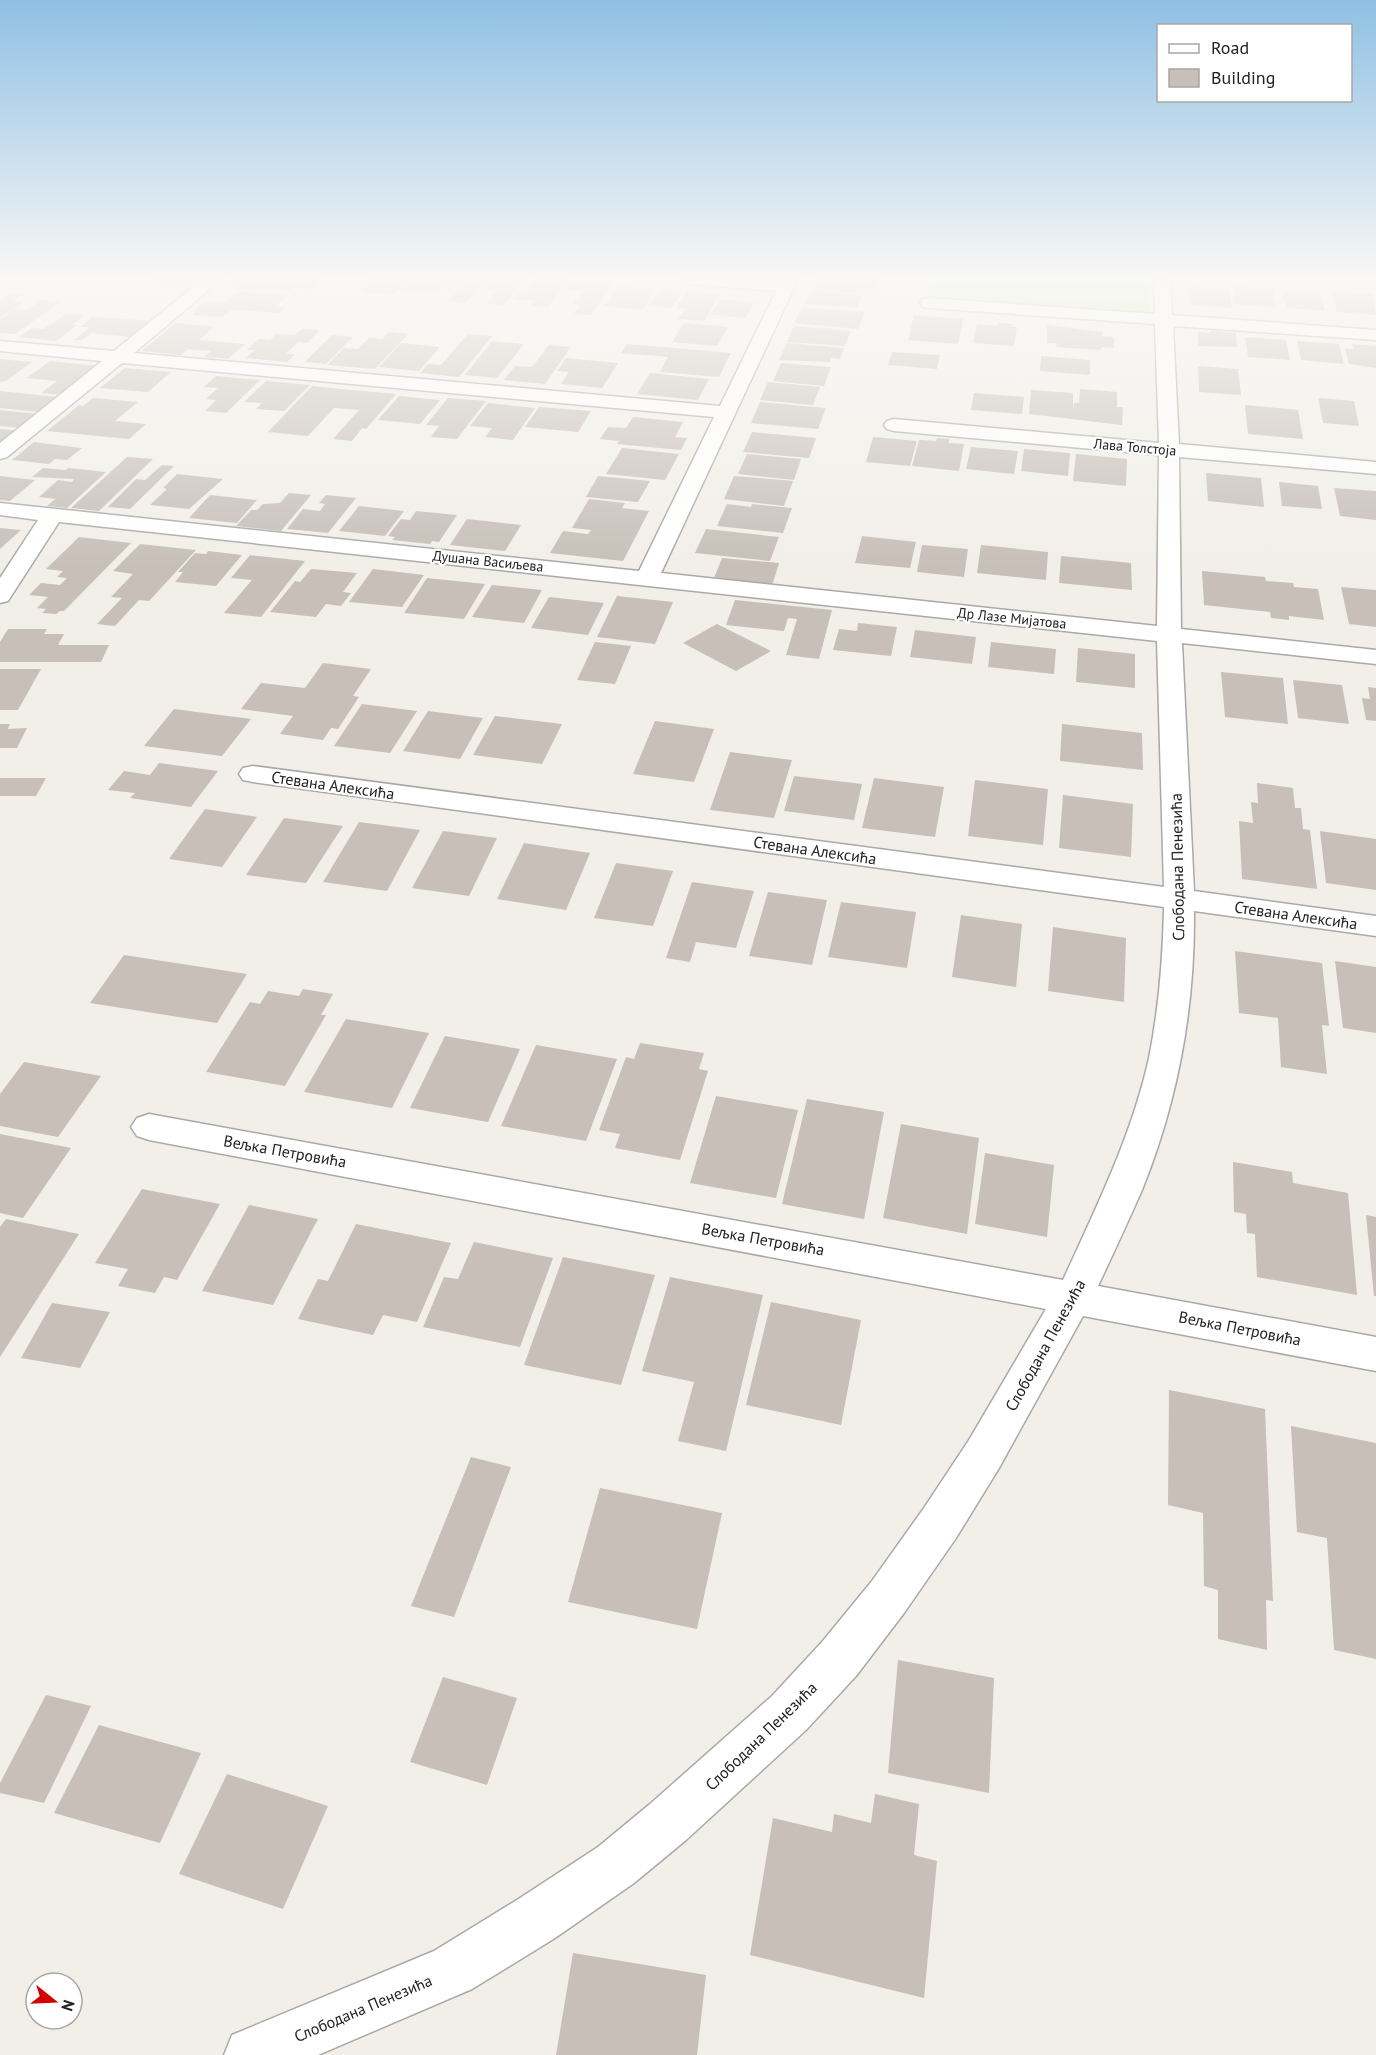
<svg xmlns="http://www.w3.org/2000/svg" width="1376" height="2055" font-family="'PT Sans',sans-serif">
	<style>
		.grass { fill: #cdebb0 }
		.building { fill: #c7bfb8 }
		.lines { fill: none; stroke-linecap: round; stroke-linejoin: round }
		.street-casing { stroke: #a9a9a9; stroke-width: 3 }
		.street { fill: #fff; fill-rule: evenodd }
		.labels { text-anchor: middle; stroke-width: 4.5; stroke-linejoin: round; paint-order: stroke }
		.far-street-label { font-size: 14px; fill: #222; stroke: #fff }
		.street-label { font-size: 16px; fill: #222; stroke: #fff }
	</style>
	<rect width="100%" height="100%" fill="#f2efe9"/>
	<polygon class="grass" points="931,279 1150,279 1151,316 926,299"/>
	<g class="building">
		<polygon points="156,279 197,279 188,287 150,283"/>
		<polygon points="232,279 319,279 312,289 294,288 290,291 261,289 258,291 236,289 239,287 225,285"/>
		<polygon points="374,279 409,279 394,295 361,292"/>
		<polygon points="411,279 449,279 437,293 401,290"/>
		<polygon points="452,279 526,279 504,305 486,304 497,291 484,290 486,287 480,287 466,303 448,301 461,287 446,286"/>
		<polygon points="537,279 569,279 548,307 530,306 534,301 512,299 519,291 527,291"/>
		<polygon points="817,279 879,279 876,290 865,289 863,294 812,290"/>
		<polygon points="572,280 613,284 590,315 574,314 581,305 573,304 583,291 565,289"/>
		<polygon points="618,286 656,289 642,310 604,306"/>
		<polygon points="1188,286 1229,289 1232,308 1190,305"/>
		<polygon points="1233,286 1273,289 1276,307 1235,304"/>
		<polygon points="660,289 683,291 672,308 648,306"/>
		<polygon points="1284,290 1320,292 1325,311 1288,308 1282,296 1285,296"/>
		<polygon points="240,291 288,295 275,307 286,307 279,313 240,310 230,311 222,317 192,315 199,306 209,301 226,302"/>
		<polygon points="686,291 720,294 704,321 678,319 685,309 676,308"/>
		<polygon points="811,291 862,295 857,308 805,304"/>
		<polygon points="1332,291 1372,294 1376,315 1337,312"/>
		<polygon points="11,294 22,295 13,301 23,302 0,318 0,301"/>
		<polygon points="720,299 754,302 746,318 711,315"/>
		<polygon points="42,300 60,302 15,334 0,333 0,319 15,309 27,310"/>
		<polygon points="802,307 865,312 858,329 794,323"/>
		<polygon points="66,314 85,315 72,325 77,325 56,341 19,337 32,328 44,329"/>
		<polygon points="914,315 963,319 958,344 908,340"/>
		<polygon points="92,317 112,318 149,321 129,337 91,333 82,340 74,340 90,327 80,327"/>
		<polygon points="176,323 214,327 199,340 245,344 228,359 204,357 211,351 188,349 181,355 142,351"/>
		<polygon points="684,323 728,327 717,346 672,342"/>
		<polygon points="998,323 1013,324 1012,327 1017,327 1014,346 973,343 977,324 998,326"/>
		<polygon points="1047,325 1102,332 1102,336 1114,337 1114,348 1101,347 1101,350 1056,347 1057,343 1047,343"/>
		<polygon points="794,326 851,331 845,346 787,342"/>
		<polygon points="302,329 320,330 307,343 298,342 286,354 295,354 287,362 246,358 255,350 247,350 259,339 270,340 276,334 295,335"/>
		<polygon points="1210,331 1236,333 1237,347 1198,346 1198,332 1210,333"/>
		<polygon points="389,332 408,334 375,369 327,365 344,348 358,349 369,338 382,339"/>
		<polygon points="468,334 492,336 459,377 420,373 428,364 441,365"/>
		<polygon points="332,335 353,337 326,364 305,362"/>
		<polygon points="1245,337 1286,340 1290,360 1248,357"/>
		<polygon points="492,341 524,344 497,378 465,375"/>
		<polygon points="1297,341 1339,344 1344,364 1301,360"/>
		<polygon points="401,343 440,347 419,371 379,367"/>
		<polygon points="787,343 844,348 840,359 831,358 830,362 779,360"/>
		<polygon points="627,344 731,353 719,377 660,372 668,357 621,353"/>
		<polygon points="1352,344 1376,346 1376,368 1349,364 1345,349 1354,349"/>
		<polygon points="549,345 571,347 545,384 504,380 515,366 532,367"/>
		<polygon points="892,352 940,355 937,369 888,365"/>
		<polygon points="1041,356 1090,360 1090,375 1040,371"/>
		<polygon points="566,358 618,363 602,388 561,384 569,372 557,371"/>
		<polygon points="0,359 32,362 6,381 0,382"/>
		<polygon points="50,361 98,366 61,395 41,393 57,381 27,378"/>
		<polygon points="781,363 831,367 824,386 773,381"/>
		<polygon points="1198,366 1238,369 1241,395 1199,392"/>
		<polygon points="125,368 171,372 148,392 100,388"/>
		<polygon points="650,373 709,379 698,400 637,394"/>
		<polygon points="216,376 260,380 226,413 205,411 216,400 206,399 218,388 204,387"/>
		<polygon points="266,381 310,385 284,411 256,409 262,403 244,402"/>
		<polygon points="768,382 820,387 813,405 760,400"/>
		<polygon points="312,386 351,390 396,394 366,429 362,428 352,441 333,439 359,410 334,408 308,436 268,432"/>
		<polygon points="1080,389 1117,392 1117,407 1123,407 1122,425 1029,414 1031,390 1073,393 1073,410 1074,403 1079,403"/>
		<polygon points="0,391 58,397 39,412 0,408"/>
		<polygon points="974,393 1024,397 1022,414 971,410"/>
		<polygon points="399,396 440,400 420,424 378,420"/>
		<polygon points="93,398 138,402 115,421 146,424 129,439 47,431 79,405 83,406"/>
		<polygon points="448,398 486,401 457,439 431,437 439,426 426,425"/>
		<polygon points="1318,398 1354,401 1359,426 1323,423"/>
		<polygon points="760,402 826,408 818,429 751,423"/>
		<polygon points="488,403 535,408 513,440 485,437 492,428 470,426"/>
		<polygon points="1245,405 1298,410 1303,439 1248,434"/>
		<polygon points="539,407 591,411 578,432 525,427"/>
		<polygon points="0,410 38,414 20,428 0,426"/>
		<polygon points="633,417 683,422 675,437 687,438 681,450 617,444 619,441 600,439 608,427 626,428"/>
		<polygon points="0,429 22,431 0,448"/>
		<polygon points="752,432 816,438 809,458 743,452"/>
		<polygon points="873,437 917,441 910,466 866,462"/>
		<polygon points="937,438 949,439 949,443 964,444 959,471 912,466 919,440 936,441"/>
		<polygon points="34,442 82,448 67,460 55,459 49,464 12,460"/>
		<polygon points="971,447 1018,451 1014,474 966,469"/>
		<polygon points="622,448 679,454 665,480 606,474"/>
		<polygon points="1024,449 1070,453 1068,476 1021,471"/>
		<polygon points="747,454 801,459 794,480 738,474"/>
		<polygon points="1076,454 1127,459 1126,486 1073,481"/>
		<polygon points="127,457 153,459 99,511 71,508"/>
		<polygon points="162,465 174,466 130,509 108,507 136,479 145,480"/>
		<polygon points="43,468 66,470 68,468 106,472 67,508 47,506 55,499 39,497 58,480 72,482 74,479 32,477"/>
		<polygon points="1206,473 1261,478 1264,507 1208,501"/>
		<polygon points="177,474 223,479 189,509 150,505 167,489 163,488"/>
		<polygon points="0,476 35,480 10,501 0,500"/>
		<polygon points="598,476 650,481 638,502 586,497"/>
		<polygon points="734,476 793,481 784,506 724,499"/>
		<polygon points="1279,482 1318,486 1322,509 1282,506"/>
		<polygon points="1334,488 1376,491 1376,520 1340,516"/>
		<polygon points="289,493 311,495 281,531 236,526 251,510 257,510 263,504 280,503"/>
		<polygon points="210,495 257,500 237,523 189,518"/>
		<polygon points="326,495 356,498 328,533 287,529 303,509 320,511 325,504 319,503"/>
		<polygon points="589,499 625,503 622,508 649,511 623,561 550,553 563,531 588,534 591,530 572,528"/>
		<polygon points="727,504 751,507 752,504 792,508 783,533 717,526"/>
		<polygon points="359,506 404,511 385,536 339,531"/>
		<polygon points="416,511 457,515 439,542 432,541 430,544 392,540 395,537 388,536 401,519 410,520"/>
		<polygon points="467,519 521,525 505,551 450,545"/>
		<polygon points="0,528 21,530 0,549"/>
		<polygon points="706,529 779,537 770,561 695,553"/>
		<polygon points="862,536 916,542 910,568 855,563"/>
		<polygon points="79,537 131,543 64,611 60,611 56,614 42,613 46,609 37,608 48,597 29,595 41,583 60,585 67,578 57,577 63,571 46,569"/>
		<polygon points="140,544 196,550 149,601 139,600 115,626 97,624 122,598 111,597 133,574 113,571"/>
		<polygon points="922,545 968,549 964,577 917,572"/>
		<polygon points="981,545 1048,552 1046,580 977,573"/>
		<polygon points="208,551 242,555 216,586 175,582 183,572 178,572 195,553 206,554"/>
		<polygon points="250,555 305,561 261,617 224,613 252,580 231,578"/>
		<polygon points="1061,556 1131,563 1132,590 1059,583"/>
		<polygon points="722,558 779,563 771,589 712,583"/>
		<polygon points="311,569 357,573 343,592 351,593 341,606 326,604 316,617 270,612 295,581 300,582"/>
		<polygon points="373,569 424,575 402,607 349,602"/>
		<polygon points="1202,571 1265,577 1266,581 1293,583 1294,587 1318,589 1324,620 1289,616 1289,620 1271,618 1270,612 1204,605"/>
		<polygon points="427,578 485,584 464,619 404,613"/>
		<polygon points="492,585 542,590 524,623 472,617"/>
		<polygon points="1341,587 1376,590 1376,627 1349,624"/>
		<polygon points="617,596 673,602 655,644 597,637"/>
		<polygon points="549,597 604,603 588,635 531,628"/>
		<polygon points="735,600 832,610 819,659 786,655 797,619 788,618 784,631 726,625"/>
		<polygon points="858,623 897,627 891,656 833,650 839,629 857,631"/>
		<polygon points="717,624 771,651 736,671 683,643"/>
		<polygon points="8,629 47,629 44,634 64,634 58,645 109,645 101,662 0,662 0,642"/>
		<polygon points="915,630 976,637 972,664 910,657"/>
		<polygon points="595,642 631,646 615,684 577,680"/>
		<polygon points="991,642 1056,649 1054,674 988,667"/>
		<polygon points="1078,648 1135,654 1135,688 1076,682"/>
		<polygon points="323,663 371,669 353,696 359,697 338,729 331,728 323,740 280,734 293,716 241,709 261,683 305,688"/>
		<polygon points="0,669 41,669 18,710 0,710"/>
		<polygon points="1221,672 1283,678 1288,724 1225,717"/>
		<polygon points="1293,680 1342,685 1349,724 1298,718"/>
		<polygon points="1368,687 1376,688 1376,721 1366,720 1362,698 1370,699"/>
		<polygon points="362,704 417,711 390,753 334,746"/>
		<polygon points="174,709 251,719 222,756 144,746"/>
		<polygon points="428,711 483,718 460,759 403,751"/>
		<polygon points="495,716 562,724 542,764 473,755"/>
		<polygon points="655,721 714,729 694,782 633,774"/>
		<polygon points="0,724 10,724 8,729 27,728 17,748 0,748"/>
		<polygon points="1062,724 1142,733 1143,770 1060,761"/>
		<polygon points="730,752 792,760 774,818 710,810"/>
		<polygon points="159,763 218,771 191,807 130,798 135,793 108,790 124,771 150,775"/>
		<polygon points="794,776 862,784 854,820 784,811"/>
		<polygon points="0,778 46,778 36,796 0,796"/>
		<polygon points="874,778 944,787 935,837 862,828"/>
		<polygon points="975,780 1048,789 1043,845 968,836"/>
		<polygon points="1257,783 1293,788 1295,808 1301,808 1303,829 1310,830 1317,889 1242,879 1239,821 1253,823 1251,802 1258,803"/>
		<polygon points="1063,795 1133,804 1131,857 1059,848"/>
		<polygon points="205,809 257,817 222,867 169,859"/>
		<polygon points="284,818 343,826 306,883 246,875"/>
		<polygon points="359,822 420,830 387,891 323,882"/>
		<polygon points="443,831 497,838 469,896 412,888"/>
		<polygon points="1320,831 1376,839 1376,890 1326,883"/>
		<polygon points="524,843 590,853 566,910 497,899"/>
		<polygon points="616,863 673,871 653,926 594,918"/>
		<polygon points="692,882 754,891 736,948 696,942 690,962 666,958"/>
		<polygon points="768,892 827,900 812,965 749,956"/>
		<polygon points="841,902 916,912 907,968 828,957"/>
		<polygon points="961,915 1022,924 1016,987 952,977"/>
		<polygon points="1053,927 1126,938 1124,1002 1048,991"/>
		<polygon points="1235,951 1322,963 1329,1026 1322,1025 1327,1074 1281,1067 1278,1018 1239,1013"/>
		<polygon points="124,955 247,974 217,1023 90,1003"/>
		<polygon points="1335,961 1376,967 1376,1033 1343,1028"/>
		<polygon points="303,989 333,994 321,1015 326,1015 285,1086 206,1072 250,1002 260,1004 268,991 299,996"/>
		<polygon points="346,1019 429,1033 392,1108 304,1092"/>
		<polygon points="445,1036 520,1049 488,1122 410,1108"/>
		<polygon points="640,1043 704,1053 699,1069 708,1071 680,1160 615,1148 620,1134 599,1130 626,1057 634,1059"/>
		<polygon points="536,1045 617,1059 586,1141 501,1126"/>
		<polygon points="24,1062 101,1076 58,1137 0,1126 0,1094"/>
		<polygon points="716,1096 798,1110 776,1198 690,1183"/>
		<polygon points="807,1099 884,1112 864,1219 782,1204"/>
		<polygon points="901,1124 979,1138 967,1234 883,1218"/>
		<polygon points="0,1134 71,1148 23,1218 0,1213"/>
		<polygon points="985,1153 1054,1165 1047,1237 975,1224"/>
		<polygon points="1233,1162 1292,1172 1293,1183 1348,1193 1357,1295 1257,1277 1255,1234 1247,1233 1246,1214 1234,1212"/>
		<polygon points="142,1189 220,1204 177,1280 164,1277 155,1293 118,1286 128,1269 95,1263"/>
		<polygon points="249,1205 318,1219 273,1305 202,1291"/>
		<polygon points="1366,1215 1376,1217 1376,1296 1374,1296"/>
		<polygon points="6,1219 79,1234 0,1357 0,1227"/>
		<polygon points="356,1224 451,1243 417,1322 383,1315 373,1335 298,1319 318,1279 328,1281"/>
		<polygon points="474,1242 553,1258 520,1347 423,1327 444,1277 458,1279"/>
		<polygon points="563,1257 655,1275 621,1385 524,1365"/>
		<polygon points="670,1277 763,1295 726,1451 678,1441 694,1382 642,1371"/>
		<polygon points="771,1302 861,1320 841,1425 746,1405"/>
		<polygon points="52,1303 110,1312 80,1368 21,1358"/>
		<polygon points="1169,1390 1265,1409 1273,1601 1266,1600 1267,1650 1218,1639 1218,1590 1204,1586 1203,1513 1168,1505"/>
		<polygon points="1291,1426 1376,1443 1376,1659 1334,1650 1327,1538 1297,1532"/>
		<polygon points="471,1457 511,1467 454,1617 411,1606"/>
		<polygon points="600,1488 722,1513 697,1629 568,1602"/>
		<polygon points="898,1660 994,1678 989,1793 888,1773"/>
		<polygon points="443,1677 517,1698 487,1785 410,1762"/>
		<polygon points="46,1695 91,1706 44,1803 0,1793 0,1783"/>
		<polygon points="99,1725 201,1753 160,1843 54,1813"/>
		<polygon points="227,1774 328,1806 283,1909 179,1874"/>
		<polygon points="875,1794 919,1804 914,1855 937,1861 924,1998 750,1955 773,1818 832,1832 834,1814 871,1823"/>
		<polygon points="573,1953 706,1975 697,2055 556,2055"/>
	</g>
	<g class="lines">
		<g class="street-casing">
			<path id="street" d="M203,279H222L134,353L720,406L776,291L687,284L679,279L781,281V279H798L661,573L1157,626L1159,455L894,431L887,429L884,425L887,421L894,419L1159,443L1155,324L929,308L923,307L920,303L923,299L929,298L1155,314L1154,279H1170L1172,315L1376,330V340L1173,326L1179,444L1376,462V474L1179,457L1181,629L1376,650V664L1182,643L1194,891L1376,916V936L1194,911C1195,1007 1178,1101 1142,1190C1128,1222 1113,1254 1098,1286L1376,1337V1371L1083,1316L999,1468L956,1538L904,1613L856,1676L806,1730L686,1840L634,1883L555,1938L472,1989L318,2055H224L232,2035L434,1951L517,1900L598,1847L650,1804L772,1696L822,1642L872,1581L924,1508L969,1440L1046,1309L149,1140L137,1136L131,1127L137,1118L149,1114L1063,1280C1096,1208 1132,1135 1149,1058C1159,1008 1163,958 1164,907L253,782L243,780L239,774L243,768L253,766L1164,887L1157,641L59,522L8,601L0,603V578L38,520L0,515V503L639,571L714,417L122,363L7,457L0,459V443L102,361L0,351V341L114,351Z"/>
		</g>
		<use href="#street" class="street"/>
	</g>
	<linearGradient id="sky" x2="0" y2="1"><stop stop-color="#8fc0e4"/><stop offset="0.49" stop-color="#f9f8f5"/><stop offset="1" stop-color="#f9f8f5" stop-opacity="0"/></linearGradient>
	<rect width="1376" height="567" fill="url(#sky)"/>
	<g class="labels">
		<g class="far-street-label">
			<text transform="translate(1135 447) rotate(5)" y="5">Лава Толстоја</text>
			<text transform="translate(488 561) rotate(6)" y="5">Душана Васиљева</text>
			<text transform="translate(1012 618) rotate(6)" y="5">Др Лазе Мијатова</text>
		</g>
		<g class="street-label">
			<text transform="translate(333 785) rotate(8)" y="6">Стевана Алексића</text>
			<text transform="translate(815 850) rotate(8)" y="6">Стевана Алексића</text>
			<text transform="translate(1177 867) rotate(-91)" y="6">Слободана Пенезића</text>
			<text transform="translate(1296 915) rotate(8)" y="6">Стевана Алексића</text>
			<text transform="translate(285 1151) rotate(10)" y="6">Вељка Петровића</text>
			<text transform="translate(763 1239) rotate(10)" y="6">Вељка Петровића</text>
			<text transform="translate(1240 1328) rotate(11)" y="6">Вељка Петровића</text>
			<text transform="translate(1045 1345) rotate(-61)" y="6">Слободана Пенезића</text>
			<text transform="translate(761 1736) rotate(-44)" y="6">Слободана Пенезића</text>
			<text transform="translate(363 2008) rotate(-23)" y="6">Слободана Пенезића</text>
		</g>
	</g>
	<rect x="1157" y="24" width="195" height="78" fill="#ffffff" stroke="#a7a7a7" stroke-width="1.5"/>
	<rect x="1169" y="44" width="30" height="9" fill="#ffffff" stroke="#a7a7a7" stroke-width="1.5"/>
	<text x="1211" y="54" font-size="18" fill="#222222">Road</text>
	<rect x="1169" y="69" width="30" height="18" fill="#c7bfb8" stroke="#a7a7a7" stroke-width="1.5"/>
	<text x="1211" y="84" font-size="18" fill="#222222">Building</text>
	<g transform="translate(54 2001) rotate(108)"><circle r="28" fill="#ffffff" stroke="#a7a7a7" stroke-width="1.5"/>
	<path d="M0-4.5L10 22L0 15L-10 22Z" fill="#d40000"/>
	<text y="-9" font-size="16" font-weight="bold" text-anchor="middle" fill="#222222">N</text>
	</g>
</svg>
